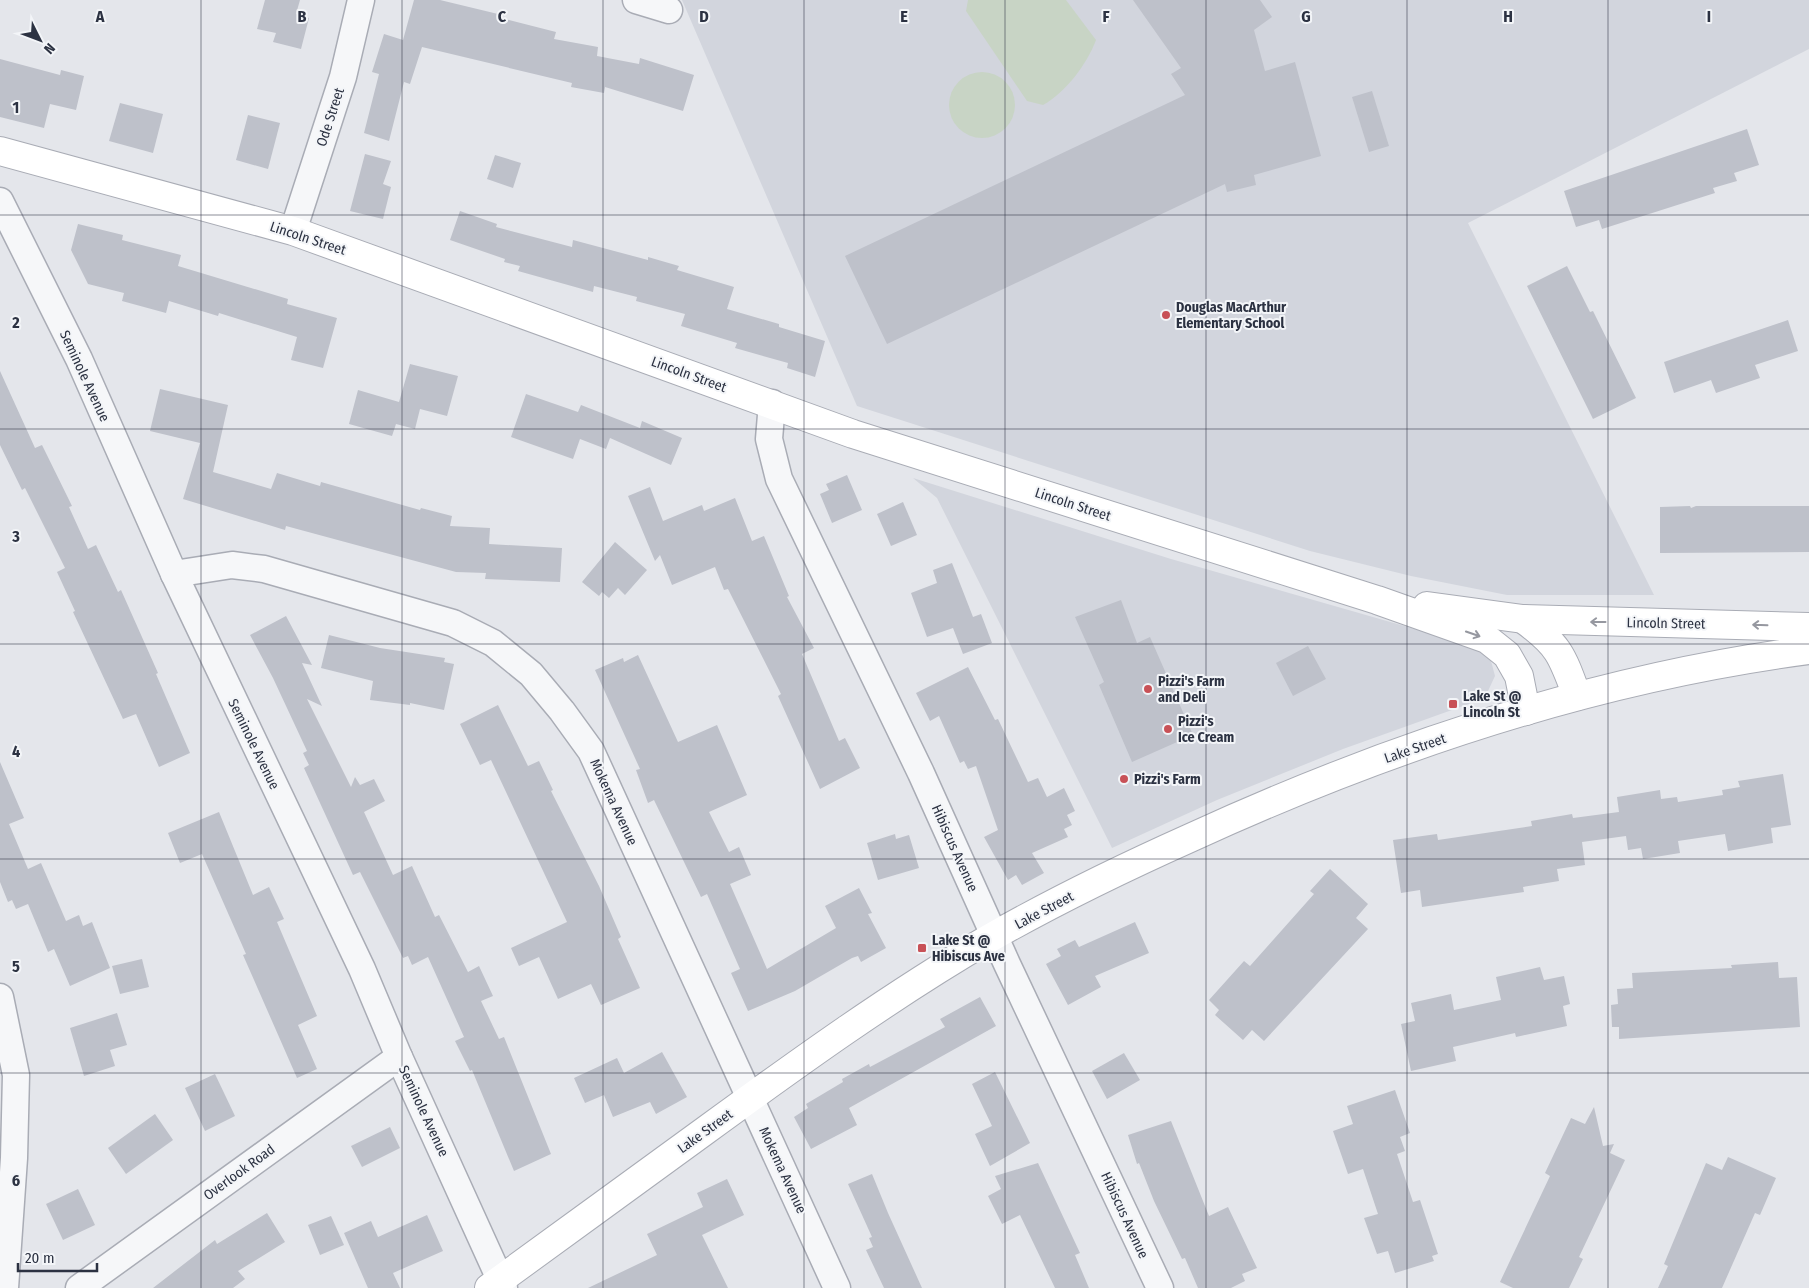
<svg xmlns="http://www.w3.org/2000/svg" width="1809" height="1288" font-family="'Fira Sans Condensed',sans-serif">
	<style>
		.built { fill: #d2d5dd }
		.green { fill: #c8d4c5 }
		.building { fill: #bec1ca }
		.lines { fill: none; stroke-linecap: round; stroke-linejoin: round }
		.street-casing { stroke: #a9acb5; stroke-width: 29 }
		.secondary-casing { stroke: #a9acb5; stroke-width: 30 }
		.street { stroke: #f6f7f9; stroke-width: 26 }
		.secondary { stroke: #fff; stroke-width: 28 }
		.oneway { stroke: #9698a0 }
		.grid { fill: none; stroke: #2c3242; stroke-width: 1; stroke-opacity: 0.55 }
		.poi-dot { fill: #c85157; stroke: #f3f5f8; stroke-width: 2 }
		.labels { text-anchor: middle; stroke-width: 4; stroke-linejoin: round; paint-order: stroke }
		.street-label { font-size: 14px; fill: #2c3242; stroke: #f3f5f8 }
		.poi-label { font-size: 14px; font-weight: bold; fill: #2c3242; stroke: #f3f5f8; text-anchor: start }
		.grid-label { font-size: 16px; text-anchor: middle; font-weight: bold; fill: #2c3242; stroke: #f3f5f8; stroke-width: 4; stroke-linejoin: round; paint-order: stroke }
	</style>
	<rect width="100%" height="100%" fill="#e4e6eb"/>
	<g class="built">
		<polygon points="682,0 1809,0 1809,49 1468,223 1654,595 1507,595 1411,576 1310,551 857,406"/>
		<polygon points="913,478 1171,559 1481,648 1490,657 1495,676 1488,691 1477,701 1343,749 1217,800 1112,848 937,498"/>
	</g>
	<g class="green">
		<path d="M968,0H1066L1096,40C1087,64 1066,92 1043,105L1027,101L966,11Z"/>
		<circle cx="982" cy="105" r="33"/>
	</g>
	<g class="building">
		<polygon points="265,0 300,0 296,14 309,18 301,49 273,42 276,33 257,29"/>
		<polygon points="414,0 440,0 498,14 497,17 556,32 554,39 598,47 597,56 639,64 640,58 694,75 683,111 605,87 604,93 571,87 572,83 422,47 410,84 404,82 389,141 364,133 379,74 372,72 384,34 403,40"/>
		<polygon points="1133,0 1260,0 1272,17 1254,30 1265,71 1295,62 1321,156 1254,175 1256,185 1227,192 1225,184 887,344 845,256 1185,95 1171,74 1181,68"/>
		<polygon points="0,59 60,75 61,70 84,76 76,110 50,104 44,128 0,117"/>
		<polygon points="1372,91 1389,146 1369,152 1352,97"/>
		<polygon points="120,103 163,114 153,153 109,141"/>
		<polygon points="248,115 280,123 268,169 236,160"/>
		<polygon points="1747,129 1759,165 1734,173 1737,181 1713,188 1715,193 1602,229 1599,220 1576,227 1564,191"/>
		<polygon points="365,154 391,161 383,184 391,187 383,219 350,211"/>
		<polygon points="495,155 521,163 513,188 487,179"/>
		<polygon points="460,211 497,224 496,227 572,247 573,240 648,260 648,257 679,266 677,270 734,287 727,309 779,324 779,327 825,341 815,377 787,368 788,363 735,348 737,343 681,326 685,314 636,301 637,297 594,286 593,292 518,271 520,266 504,262 505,259 450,240"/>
		<polygon points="78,224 123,235 122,240 181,255 178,266 288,299 287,304 337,318 323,368 291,360 297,337 219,313 218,316 169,301 166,313 122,301 124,293 88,284 71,250"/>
		<polygon points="1567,266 1590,312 1593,311 1636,398 1593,419 1527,286"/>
		<polygon points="1788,320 1798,351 1755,365 1760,378 1716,393 1711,380 1674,393 1664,362"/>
		<polygon points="410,364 458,376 447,416 420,409 415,429 396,424 392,436 349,424 358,390 399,402"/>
		<polygon points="0,371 35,448 42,445 72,506 69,507 88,549 96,545 118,592 121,590 158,673 156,674 190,753 159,767 136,714 123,719 73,612 75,611 57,572 65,568 25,488 22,490 0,445"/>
		<polygon points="160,389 228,405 213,472 271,489 277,473 320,486 321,482 420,510 421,508 452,516 450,526 490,528 489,544 562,548 560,582 485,579 486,573 456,572 286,526 285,530 183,499 200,443 150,431"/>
		<polygon points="526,394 578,412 581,405 640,428 642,421 682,438 671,465 610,438 606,449 580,439 573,459 511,437"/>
		<polygon points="847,475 862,510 832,523 820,494 829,490 826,484"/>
		<polygon points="650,487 663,521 702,505 704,511 735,498 752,541 764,536 789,596 787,597 814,648 802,654 839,741 845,738 860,768 820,789 778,696 781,694 728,589 724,590 715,567 672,585 660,555 655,561 628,496"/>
		<polygon points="903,502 917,535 891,546 877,514"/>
		<polygon points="1690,506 1691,508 1696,506 1809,506 1809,552 1660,553 1660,507"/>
		<polygon points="615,542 647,570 625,595 618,588 609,598 602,592 599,596 582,582"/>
		<polygon points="952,563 973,617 981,614 992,643 963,654 953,628 927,637 911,593 937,583 933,570"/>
		<polygon points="1121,600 1137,643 1150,637 1193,735 1132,762 1099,685 1104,682 1075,617"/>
		<polygon points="286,616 312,665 302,663 322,706 307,699 351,787 355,777 360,785 374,779 385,801 364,812 393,875 412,866 435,917 439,915 468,972 479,966 493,996 481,1001 499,1039 504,1037 551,1154 514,1171 472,1070 470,1071 455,1041 464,1037 428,957 412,965 408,956 403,958 360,872 353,875 304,768 309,765 303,753 307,751 273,678 250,635"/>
		<polygon points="329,635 380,648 445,658 444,662 454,664 444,710 410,703 410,705 370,700 373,681 321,668"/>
		<polygon points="1308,646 1326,679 1293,696 1276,663"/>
		<polygon points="638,655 678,742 717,725 747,795 709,812 729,852 739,847 751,875 730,884 767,969 836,928 825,906 859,888 872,913 868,914 886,948 861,962 858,956 852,958 795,991 748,1011 731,973 740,969 707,894 701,897 654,800 648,803 636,770 640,769 595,670 623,658 624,662"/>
		<polygon points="968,667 995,720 998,719 1028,782 1038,778 1047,797 1064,788 1075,811 1067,815 1072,825 1064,829 1068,837 1032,853 1044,873 1022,885 1016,875 1008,880 984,837 998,830 976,766 968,769 964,761 960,763 939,716 930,721 916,693"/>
		<polygon points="498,705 528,766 539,761 553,790 551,791 599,886 621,937 618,939 640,988 601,1005 591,984 558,999 539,957 519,966 511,948 567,922 491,760 480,765 460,724"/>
		<polygon points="0,762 24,818 9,824 28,869 41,863 66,921 79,915 83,926 92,922 110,968 70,986 54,949 48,952 28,904 16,909 12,900 8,902 0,882"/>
		<polygon points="1783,774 1791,825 1771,828 1773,843 1728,851 1725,834 1678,841 1680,853 1643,859 1641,848 1628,850 1626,836 1582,842 1585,865 1557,869 1559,881 1523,887 1524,892 1422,907 1420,890 1401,893 1393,840 1437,834 1438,840 1532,826 1531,821 1572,814 1573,818 1619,812 1617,797 1660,790 1661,799 1677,797 1678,802 1723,795 1722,790 1740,787 1738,781"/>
		<polygon points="219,812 253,895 269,887 284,919 277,922 317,1016 298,1025 317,1069 297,1078 243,955 246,954 202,854 180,863 168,833"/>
		<polygon points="895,834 896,839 909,835 919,868 878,880 867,843"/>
		<polygon points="1330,869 1368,904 1356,918 1368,929 1264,1041 1252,1030 1243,1040 1215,1015 1219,1010 1209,1000 1244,961 1250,966 1314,894 1310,891"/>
		<polygon points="1135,922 1149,953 1095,976 1101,987 1068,1005 1046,964 1061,956 1057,949 1075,940 1079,947"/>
		<polygon points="142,959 149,987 120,994 112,966"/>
		<polygon points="1778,962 1779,978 1797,977 1800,1027 1619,1039 1619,1027 1612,1027 1611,1005 1618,1004 1617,989 1633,988 1632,973 1732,968 1731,965"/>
		<polygon points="1540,967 1544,980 1564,976 1570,1004 1563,1006 1567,1026 1516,1037 1515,1033 1453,1047 1456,1061 1411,1071 1401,1024 1415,1021 1411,1003 1451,994 1454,1010 1501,1000 1496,977"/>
		<polygon points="980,997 996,1026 849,1108 857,1125 811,1149 794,1117 808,1108 806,1104 843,1082 842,1079 869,1064 870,1067 945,1027 940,1019"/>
		<polygon points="117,1013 127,1045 110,1050 115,1066 84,1076 70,1028"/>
		<polygon points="662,1052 687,1097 656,1114 650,1102 613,1117 604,1095 585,1103 574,1078 617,1058 624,1073"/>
		<polygon points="1124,1053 1140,1080 1107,1099 1092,1071"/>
		<polygon points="995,1072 1030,1143 990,1166 975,1134 992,1126 972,1084"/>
		<polygon points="215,1074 235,1116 205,1131 185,1088"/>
		<polygon points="1395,1090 1410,1133 1400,1137 1405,1151 1397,1154 1413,1202 1420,1200 1438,1254 1432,1256 1434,1261 1395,1273 1388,1251 1377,1254 1364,1218 1378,1214 1363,1169 1348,1174 1333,1131 1353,1124 1347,1106"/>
		<polygon points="1594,1107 1603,1146 1614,1144 1610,1153 1625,1160 1579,1257 1583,1259 1569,1288 1513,1288 1500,1282 1550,1176 1545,1173 1571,1118 1585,1124"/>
		<polygon points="155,1114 173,1140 126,1174 108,1148"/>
		<polygon points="1171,1121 1209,1216 1228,1207 1257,1268 1242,1274 1245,1281 1231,1288 1198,1288 1185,1258 1182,1259 1154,1201 1139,1163 1137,1164 1128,1135"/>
		<polygon points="390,1127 400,1148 362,1167 351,1146"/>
		<polygon points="1728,1157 1776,1178 1760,1215 1755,1213 1722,1288 1658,1288 1668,1266 1664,1264 1706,1163 1722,1170"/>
		<polygon points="1038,1163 1080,1253 1075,1255 1089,1288 1055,1288 1020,1215 1002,1224 988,1196 1001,1189 995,1176"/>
		<polygon points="872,1174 888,1213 922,1288 884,1288 866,1250 873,1247 869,1238 872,1237 848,1184"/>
		<polygon points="727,1179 744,1215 702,1235 728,1288 588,1288 657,1255 647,1234 703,1207 697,1193"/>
		<polygon points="78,1189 95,1225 63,1240 46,1204"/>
		<polygon points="267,1213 285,1242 238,1271 245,1279 233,1288 153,1288 215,1240 217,1244"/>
		<polygon points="427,1215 443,1251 393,1273 400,1288 368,1288 344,1233 371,1221 378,1237"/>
		<polygon points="331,1216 344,1245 320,1255 308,1225"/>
	</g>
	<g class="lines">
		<g class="street-casing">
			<g id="street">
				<polyline points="636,0 669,10"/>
				<polyline points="0,201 79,359 174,574 362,969 399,1057 504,1288"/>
				<polyline points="293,231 343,77 361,0"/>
				<polyline points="772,403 769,439 779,479 921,773 1007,964 1160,1288"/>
				<polyline points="174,574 232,565 264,569 453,623 493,643 531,674 562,711 591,751 837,1288"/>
				<polyline points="0,997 16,1075 14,1158 5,1288"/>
				<polyline points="79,1288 399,1057"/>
			</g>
		</g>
		<g class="secondary-casing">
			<g id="secondary">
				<polyline points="0,151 293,231 853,434 1377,600 1487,639 1507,655 1519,676 1526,711"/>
				<polyline points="1427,606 1523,619 1809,627"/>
				<path d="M1523,619C1559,645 1562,655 1577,696"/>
				<path d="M489,1288C561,1235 634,1183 706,1130C798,1063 892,995 990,938C1055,901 1123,868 1190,838C1386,748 1595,678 1809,650"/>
			</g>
		</g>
		<use href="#street" class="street"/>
		<use href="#secondary" class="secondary"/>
	</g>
	<defs><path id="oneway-shaft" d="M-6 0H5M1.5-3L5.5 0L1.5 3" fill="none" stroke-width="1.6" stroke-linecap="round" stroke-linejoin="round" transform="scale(1.25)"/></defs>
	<g class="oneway">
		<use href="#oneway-shaft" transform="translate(1598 622) rotate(-180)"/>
		<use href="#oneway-shaft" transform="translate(1760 625) rotate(-178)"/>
		<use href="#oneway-shaft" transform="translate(1473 634) rotate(19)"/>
	</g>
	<path class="grid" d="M201,0V1288M402,0V1288M603,0V1288M804,0V1288M1005,0V1288M1206,0V1288M1407,0V1288M1608,0V1288M0,215H1809M0,429H1809M0,644H1809M0,859H1809M0,1073H1809"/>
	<g class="poi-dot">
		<circle cx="1166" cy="315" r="5"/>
		<circle cx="1148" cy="689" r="5"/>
		<rect x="1448" y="699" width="10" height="10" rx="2.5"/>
		<circle cx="1168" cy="729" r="5"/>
		<circle cx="1124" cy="779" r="5"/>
		<rect x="917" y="943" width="10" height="10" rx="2.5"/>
	</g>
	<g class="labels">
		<g class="street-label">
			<text transform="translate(330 117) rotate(-72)" y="5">Ode Street</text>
			<text transform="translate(308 238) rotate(18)" y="5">Lincoln Street</text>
			<text transform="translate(689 374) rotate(20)" y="5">Lincoln Street</text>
			<text transform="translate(85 376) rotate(65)" y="5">Seminole Avenue</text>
			<text transform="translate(1073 504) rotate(18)" y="5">Lincoln Street</text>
			<text transform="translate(1666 623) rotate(1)" y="5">Lincoln Street</text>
			<text transform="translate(254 744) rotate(64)" y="5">Seminole Avenue</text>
			<text transform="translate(1415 748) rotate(-19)" y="5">Lake Street</text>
			<text transform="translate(614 802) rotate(65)" y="5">Mokema Avenue</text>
			<text transform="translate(955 848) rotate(66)" y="5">Hibiscus Avenue</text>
			<text transform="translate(1044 910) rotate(-28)" y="5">Lake Street</text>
			<text transform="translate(424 1111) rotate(65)" y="5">Seminole Avenue</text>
			<text transform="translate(705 1131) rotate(-36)" y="5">Lake Street</text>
			<text transform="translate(783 1170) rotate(65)" y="5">Mokema Avenue</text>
			<text transform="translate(239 1172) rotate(-36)" y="5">Overlook Road</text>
			<text transform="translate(1125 1215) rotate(65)" y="5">Hibiscus Avenue</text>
		</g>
		<g class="poi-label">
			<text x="1176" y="312">Douglas MacArthur<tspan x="1176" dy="16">Elementary School</tspan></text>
			<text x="1158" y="686">Pizzi's Farm<tspan x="1158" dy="16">and Deli</tspan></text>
			<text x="1463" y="701">Lake St @<tspan x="1463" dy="16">Lincoln St</tspan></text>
			<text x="1178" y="726">Pizzi's<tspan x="1178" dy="16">Ice Cream</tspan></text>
			<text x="1134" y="784">Pizzi's Farm</text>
			<text x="932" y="945">Lake St @<tspan x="932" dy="16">Hibiscus Ave</tspan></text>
		</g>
	</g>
	<g class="grid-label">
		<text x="100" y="22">A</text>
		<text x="302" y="22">B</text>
		<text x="502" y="22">C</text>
		<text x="704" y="22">D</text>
		<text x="904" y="22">E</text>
		<text x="1106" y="22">F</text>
		<text x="1306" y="22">G</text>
		<text x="1508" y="22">H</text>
		<text x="1709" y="22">I</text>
		<text x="16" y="113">1</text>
		<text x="16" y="328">2</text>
		<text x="16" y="542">3</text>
		<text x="16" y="757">4</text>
		<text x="16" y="972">5</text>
		<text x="16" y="1186">6</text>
	</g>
	<g transform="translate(40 40) rotate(132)" stroke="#f3f5f8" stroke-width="4" paint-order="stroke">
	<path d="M0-4L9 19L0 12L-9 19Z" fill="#2c3242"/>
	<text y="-8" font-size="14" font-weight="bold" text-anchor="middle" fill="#2c3242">N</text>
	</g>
	<path d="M18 1263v8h79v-8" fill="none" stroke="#2c3242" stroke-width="2.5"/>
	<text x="25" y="1263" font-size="15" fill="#2c3242" stroke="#f3f5f8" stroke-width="4" paint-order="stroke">20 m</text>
</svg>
